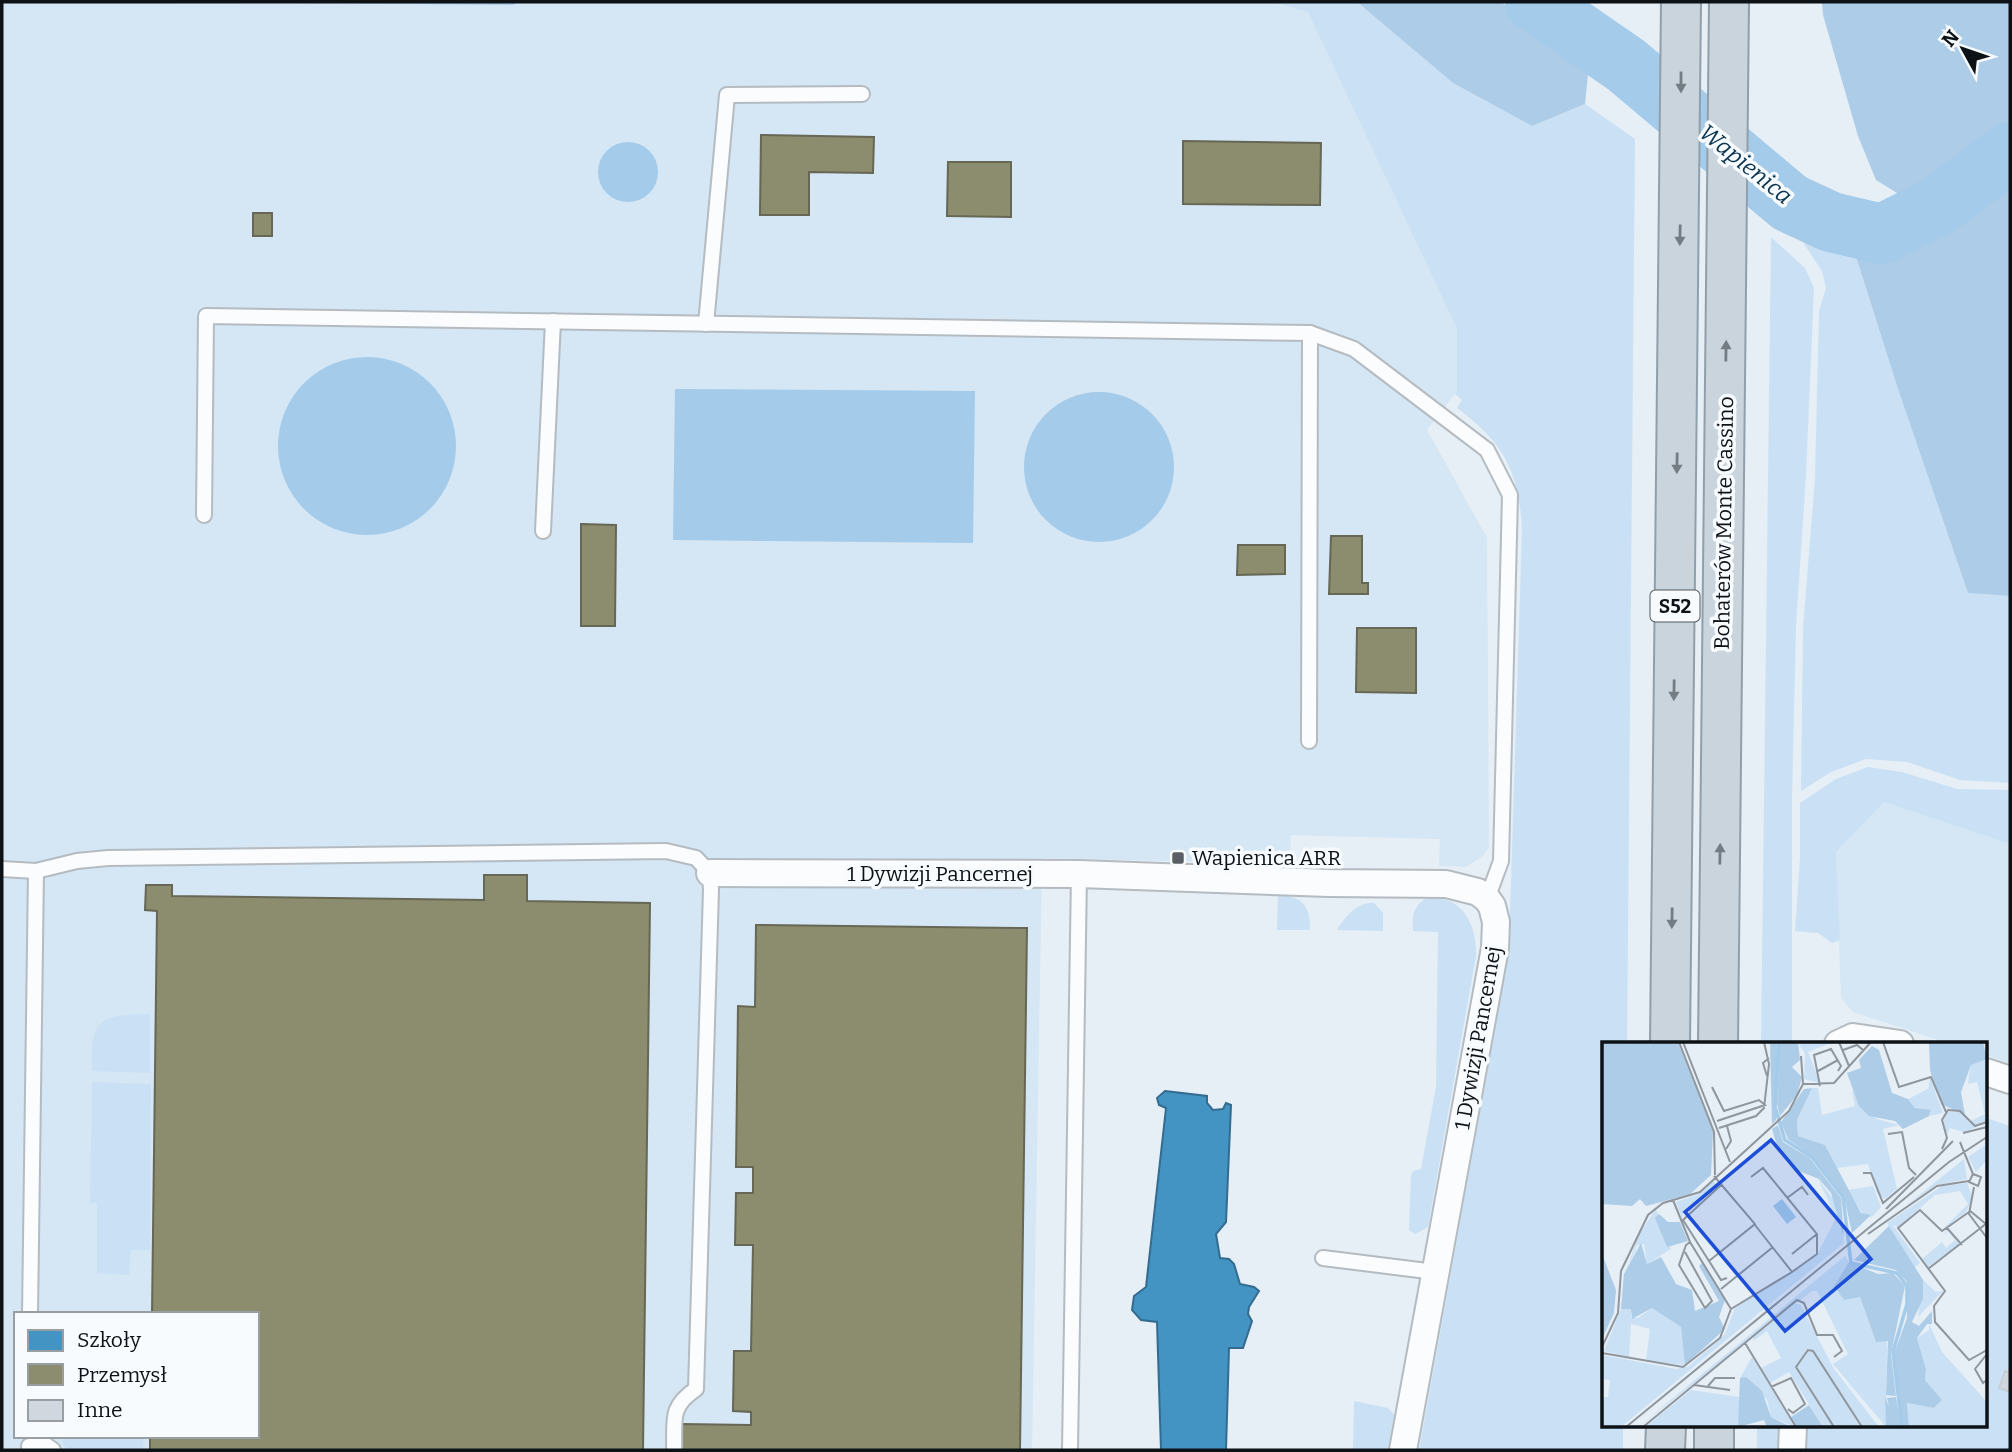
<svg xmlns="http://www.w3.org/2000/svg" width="2012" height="1452" font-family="Bitter,serif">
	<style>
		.built { fill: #d5e6f4; fill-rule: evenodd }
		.green { fill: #cae1f5 }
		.forest { fill: #adcce7 }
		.water { fill: #a4cbea }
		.schools { fill: #4393c3; stroke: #336c8f; stroke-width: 2 }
		.industry { fill: #8c8c6e; stroke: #666754; stroke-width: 2 }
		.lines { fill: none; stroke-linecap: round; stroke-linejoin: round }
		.river { stroke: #a4cbea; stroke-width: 60 }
		.building { fill: #d0d7de; stroke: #c7ced4; stroke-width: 2 }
		.service-casing { stroke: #b4bbc1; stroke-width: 18 }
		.minor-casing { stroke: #b4bbc1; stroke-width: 30 }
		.motorway-casing { stroke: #919faa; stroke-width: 42 }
		.service { stroke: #fbfcfe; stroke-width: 14 }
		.minor { stroke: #fbfcfe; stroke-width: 26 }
		.motorway { stroke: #c9d4dc; stroke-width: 38 }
		.oneway { fill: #747d83 }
		.poi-dot { fill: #595f65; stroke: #f7fbfe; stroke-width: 2.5 }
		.labels { text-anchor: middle; stroke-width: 7; stroke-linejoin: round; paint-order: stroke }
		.shield { fill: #f7fbfe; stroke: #53585c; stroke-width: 2 }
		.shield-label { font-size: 19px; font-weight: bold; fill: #0d1217 }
		.street-label { font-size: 21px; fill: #0d1217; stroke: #f7fbfe }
		.poi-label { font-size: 21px; fill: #0d1217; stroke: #f7fbfe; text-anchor: start }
		.water-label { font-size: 23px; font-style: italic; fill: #0b3450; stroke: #f7fbfe }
		.inset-river { fill: none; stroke: #a4cbea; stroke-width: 3.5 }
		.inset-road { fill: none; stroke: #8f969d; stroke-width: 2 }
		.view { fill: #1d4ed8; fill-opacity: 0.15; stroke: #1d4ed8; stroke-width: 3.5 }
		.inset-edge { fill: none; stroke: #0d1217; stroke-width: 3.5 }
	</style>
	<rect width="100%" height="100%" fill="#e6eef6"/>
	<g class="built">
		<path d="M2,2L513,5L520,2H1272L1308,11L1457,329V391L1427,430L1487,538L1489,847L1483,856L1466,867L1439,866L1440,839L1291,835L1290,864L1042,858L1032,1450H2ZM16,1314H257V1436H16Z"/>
		<polygon points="1884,802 2010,844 2010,1063 1986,1055 1986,1044 1951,1044 1853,1012 1841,998 1836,852"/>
	</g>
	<g class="green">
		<path d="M1272,2H1357L1453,83L1532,126L1585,104L1635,139L1627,1044H1604V1426H1623V1450H1419L1493,1040L1510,913L1522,529C1519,471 1503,442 1457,408L1462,400L1455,394L1457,390V329L1308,12Z"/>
		<polygon points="1786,217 1853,247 1898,389 1968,593 2010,596 2010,783 1960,780 1907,762 1866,759 1831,772 1801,791 1803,628 1815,478 1819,311 1826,288 1822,271"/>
		<polygon points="1771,237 1805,268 1814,288 1806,475 1796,626 1792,798 1792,1044 1761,1044"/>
		<polygon points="1868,767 1902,772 1957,789 2010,790 2010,844 1884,802 1836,852 1840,940 1832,943 1818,933 1795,931 1800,858 1800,803 1836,779"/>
		<path d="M1278,895C1302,896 1310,905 1310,930H1277Z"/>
		<path d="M1428,897C1463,896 1477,925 1476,956L1428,1227L1415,1234L1409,1230L1411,1175L1413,1171L1421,1169L1436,1087L1438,932L1413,931C1412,914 1413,906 1428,897Z"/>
		<path d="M1368,903H1374L1383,913V931L1337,930C1344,918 1354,906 1368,903Z"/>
		<path d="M150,1014V1073L92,1071C90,1018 99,1015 150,1014Z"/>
		<polygon points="92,1082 151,1084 150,1250 131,1250 129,1275 97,1273 97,1203 90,1202"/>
		<polygon points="1986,1118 2010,1126 2010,1450 1800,1450 1801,1426 1986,1426"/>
		<polygon points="1354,1401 1388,1408 1394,1415 1388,1450 1353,1450"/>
		<polygon points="1757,1426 1783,1426 1782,1450 1757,1450"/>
		<polygon points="65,1436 144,1436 143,1449 68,1449 64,1446 62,1441"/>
	</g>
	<g class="forest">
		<polygon points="160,2 520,2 513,5"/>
		<polygon points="1357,2 1501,2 1589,64 1585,104 1532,126 1453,83"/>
		<polygon points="1822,2 2010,2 2010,123 1996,136 1902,196 1876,180 1858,136 1823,15"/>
		<polygon points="2010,170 2010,596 1968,593 1898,389 1853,247 1898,243 1958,208"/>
	</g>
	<g class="water">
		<circle cx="628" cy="172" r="30"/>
		<circle cx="367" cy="446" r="89"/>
		<polygon points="675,389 975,391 973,543 673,540"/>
		<circle cx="1099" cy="467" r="75"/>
	</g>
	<polygon class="schools" points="1165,1091 1207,1096 1207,1103 1213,1110 1223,1109 1226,1103 1231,1105 1226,1222 1216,1234 1220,1258 1229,1259 1234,1264 1240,1284 1254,1287 1259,1291 1249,1307 1248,1314 1252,1321 1243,1348 1229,1348 1226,1450 1161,1450 1157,1322 1141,1320 1132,1310 1134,1296 1146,1287 1166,1108 1159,1105 1157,1098"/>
	<g class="industry">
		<polygon points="761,135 874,137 873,173 809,172 809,215 760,215"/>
		<polygon points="1183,141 1321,143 1320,205 1183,204"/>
		<polygon points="948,162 1011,162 1011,217 947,216"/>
		<rect x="253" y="213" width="19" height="23"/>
		<polygon points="581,524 616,525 615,626 581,626"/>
		<polygon points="1331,536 1362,536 1362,583 1368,583 1368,594 1329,594"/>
		<polygon points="1238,545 1285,545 1285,574 1237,575"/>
		<polygon points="1357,628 1416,628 1416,693 1356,692"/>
		<polygon points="484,875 527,875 527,901 650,903 643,1450 150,1450 150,1436 257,1436 257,1314 152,1314 157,911 145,910 146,885 172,885 172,896 484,900"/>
		<polygon points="756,925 1027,928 1020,1450 682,1450 682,1424 751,1425 751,1412 733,1411 734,1351 751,1351 753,1245 735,1245 736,1193 753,1193 753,1167 736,1167 738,1006 755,1007"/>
	</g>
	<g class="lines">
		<polyline class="river" points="1535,2 1626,65 1790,203 1831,222 1882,234 1938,206 2010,152"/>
	</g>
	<polygon class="building" points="2005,1371 2010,1373 2010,1392 1999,1388"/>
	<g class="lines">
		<g class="service-casing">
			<g id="service">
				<polyline points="706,324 727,95 862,94"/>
				<polyline points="204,515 206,316 1310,333 1354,349 1487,450 1510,495 1501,861 1487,899"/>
				<polyline points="543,531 553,321"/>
				<polyline points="1309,741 1310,333"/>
				<path d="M2,869L36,871L77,861L108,858L666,851L696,858L710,873L711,890L696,1389C669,1407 675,1420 674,1450"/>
				<polyline points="1323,1258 1435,1272"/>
				<polyline points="30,1314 36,871"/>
				<polyline points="29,1446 46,1445 53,1450"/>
				<polyline points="1070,1450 1079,874"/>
			</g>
		</g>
		<g class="minor-casing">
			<g id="minor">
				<polyline points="710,873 1079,874 1329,883 1446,884 1478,892 1487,899 1492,906 1496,922 1495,948 1403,1450"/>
				<polyline points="1838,1044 1853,1037 1900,1044"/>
				<polyline points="1986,1072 2010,1080"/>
				<polyline points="1792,1450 1793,1426"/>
			</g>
		</g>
		<g class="motorway-casing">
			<g id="motorway">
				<polyline points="1670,1044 1681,2"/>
				<polyline points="1718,1044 1729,2"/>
				<polyline points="1665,1450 1666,1426"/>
				<polyline points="1714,1450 1714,1426"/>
			</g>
		</g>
		<use href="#service" class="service"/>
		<use href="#minor" class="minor"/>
		<use href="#motorway" class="motorway"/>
	</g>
	<defs><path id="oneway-solid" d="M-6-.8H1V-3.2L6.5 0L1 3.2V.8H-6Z" transform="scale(1.75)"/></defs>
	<g class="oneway">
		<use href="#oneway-solid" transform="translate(1681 82) rotate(90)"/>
		<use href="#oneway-solid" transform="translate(1680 235) rotate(91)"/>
		<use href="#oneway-solid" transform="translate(1726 351) rotate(-89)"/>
		<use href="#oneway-solid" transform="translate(1677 463) rotate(91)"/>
		<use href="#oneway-solid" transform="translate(1674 690) rotate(91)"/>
		<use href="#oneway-solid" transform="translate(1720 854) rotate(-89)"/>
		<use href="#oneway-solid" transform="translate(1672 918) rotate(91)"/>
	</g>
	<rect class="poi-dot" x="1171" y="851" width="14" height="14" rx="3.5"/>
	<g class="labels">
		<rect class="shield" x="1650.5" y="590.5" width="49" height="31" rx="5"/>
		<g class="shield-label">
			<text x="1675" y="613">S52</text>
		</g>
		<g class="street-label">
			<text transform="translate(1724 523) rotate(-89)" y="7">Bohaterów Monte Cassino</text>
			<text x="940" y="881">1 Dywizji Pancernej</text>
			<text transform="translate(1478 1038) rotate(-80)" y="7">1 Dywizji Pancernej</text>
		</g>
		<g class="poi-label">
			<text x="1192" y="865">Wapienica ARR</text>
		</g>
		<g class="water-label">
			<text transform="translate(1746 164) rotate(39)" y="8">Wapienica</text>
		</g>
	</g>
	<g transform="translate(1602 1042)">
		<rect width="385" height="385" fill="#e6eef6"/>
		<path d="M205,0H231L206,10L218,41L202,37L203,11L197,3ZM385,17V80L374,83L369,79L383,72L375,40L366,42L367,33L369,23ZM328,36L341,71L327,74L329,69L313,66L306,57L326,47ZM210,46H216L220,73L253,64L250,48L275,77L297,83L281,87L295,147L283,157L275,151L266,122L235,126L223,103L196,94L195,78ZM345,70H358L374,85L362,90L348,86L345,92L341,80ZM385,102V118L374,130L366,115ZM362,117L365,137L334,143L306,162ZM216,137L234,161L242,201L19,385H0V355H6L8,338L0,337V313L74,327L87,324L123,292L133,266L215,213L234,176ZM111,138L114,143L82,169L80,177L74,160L97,152ZM365,141L371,156L364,170L341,187L366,162L358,149L333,153L296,185L291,183L318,221L312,226L285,181L340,144ZM271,144L279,165L270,175L262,174L246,148ZM54,167L69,207L45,222L42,202L35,203L19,247L36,194ZM345,188L347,189L357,202L326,225L320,217L340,200L344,206L353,198L346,189L340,195ZM243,214L247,220L232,244L258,255L274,300L285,298L284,385L231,322L246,312L215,249H210L36,385ZM321,238L334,250L341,249L316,275ZM193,262H198L232,327L277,385H221L187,330L168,341L159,326L179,316L165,289L151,299L152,294ZM50,266L79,285L83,323L44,319L48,287L29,282L27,315L2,309L19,267H29V275L36,276ZM327,282L340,310L385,360V385H307L305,361L332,366L340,358L323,338L324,327L315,296L327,288ZM150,315L193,385L169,375L165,357L138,336ZM89,348L138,355L136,385H43Z" fill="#cae1f5"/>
		<path d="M0,0H76L111,89L109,133L88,152L44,164L38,157L30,164L0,162ZM168,0H175L174,78L170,82ZM178,0H196L198,18L190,25L200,35L195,53L178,74L175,62ZM327,0H381L385,17L369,23L359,50L363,73L339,62L328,28ZM270,4L277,8L290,51L306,57L313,66L329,68L327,74L301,87L293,79L267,74L257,64L245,31L259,26L257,18ZM210,46L195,78L196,94L223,103L259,171L269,173L250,191L242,154L212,115L186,97L179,80L202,47ZM176,83L181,100L208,116L239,156L242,197L229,151L217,137L194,128L175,104L170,87ZM57,172L66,180H78L86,199L65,205L53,176ZM287,184L321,238V257L310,280L317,284L330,269V282H325L315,296L324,327L323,338L340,358L332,366L305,361L307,385H301L292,312L305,276V240L294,228L252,218ZM39,201L45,222L59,215L74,242L90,248L93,269L117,259L97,224L101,220L123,258L117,275L123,287L83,323L79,285L50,266L30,277L29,267H19L22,232ZM0,212L14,248L12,271L0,297ZM247,220L276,232L291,231L303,244L289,312L294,354L284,353L286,299L274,300L258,255L242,258L232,244ZM144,335L160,349L169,375L189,385H165L162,378L136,385L138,336ZM283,355L287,365L285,356L294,355L299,385H284ZM207,363L221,385H195L189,375Z" fill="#adcce7"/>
		<path d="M180,157L194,175L185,182L171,164Z" fill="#a4cbea"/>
		<path class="inset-river" d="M177,0L173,65L183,98L210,115L241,155L249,221L295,231L305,244V262L291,310L300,385"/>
		<path class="inset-road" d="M77,0L112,90L113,133M81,0L128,120M237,0L247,24M281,0L297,45L329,35L344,70M241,8L255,3L261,8M216,29L236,18M165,34L161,21L167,16M201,42L232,41L269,0M218,44L212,13L229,7L239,24L236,29M110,45L122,69L157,58L163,63L115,79M117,86L154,74L162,66L167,22L162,0M361,91L385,85M286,92L300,90L307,126L314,133M358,100L371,132L367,140L376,144L379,135L371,132M124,107L129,99L125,84M340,107L345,96L340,78L346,68L358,69L373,84L385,80M261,131H269L281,161L312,135M149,135L161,126L215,192V212L190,230M119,143L81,178L119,238L125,236M372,145L367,172L385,196M185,156L200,145L206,153M71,158L88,200L129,267M284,167L351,99M367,168L384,182M367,170L340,189L318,168L296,186L343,249L332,264L333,280L367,318L385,308M345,186L360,203M266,192L335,144L367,139M83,210L110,259L103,266L77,223L84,203L88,200M190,212L215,192M107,219L153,182L112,134M326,227L385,181M119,247L171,205M129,267L190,230L153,183M143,301L194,385M0,305L16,271L19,229L46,173L61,161L98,150L187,69L201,42L199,14M0,311L81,325L118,296L129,267M385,312L373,327L381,341L385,338M92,343L128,348M106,344L113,336H133M169,345L189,336L203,362L191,371L186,367M24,385L347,120L385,95M41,385L195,258L202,261L215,293H231L240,309L232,315M232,385L194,325L206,308L211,309L260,385"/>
		<path class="view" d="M169,98L269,217L183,289L83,170Z"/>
		<rect width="385" height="385" class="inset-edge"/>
	</g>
	<rect width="2012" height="1452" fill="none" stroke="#0d1217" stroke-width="7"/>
	<rect x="14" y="1312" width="245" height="126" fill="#f7fbfe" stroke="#999ea2" stroke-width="2"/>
	<rect x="28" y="1330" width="35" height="21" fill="#4393c3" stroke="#999ea2" stroke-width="2"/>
	<text x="77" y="1347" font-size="21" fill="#0d1217">Szkoły</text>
	<rect x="28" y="1364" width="35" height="21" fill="#8c8c6e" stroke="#999ea2" stroke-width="2"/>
	<text x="77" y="1382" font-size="21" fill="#0d1217">Przemysł</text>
	<rect x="28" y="1400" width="35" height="21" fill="#d0d7de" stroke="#999ea2" stroke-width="2"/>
	<text x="77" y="1417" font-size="21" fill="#0d1217">Inne</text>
	<g transform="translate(1963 49) rotate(310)" stroke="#f7fbfe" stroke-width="5" paint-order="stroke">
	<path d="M0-5L12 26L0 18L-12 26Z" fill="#0d1217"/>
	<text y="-10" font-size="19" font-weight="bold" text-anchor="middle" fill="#0d1217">N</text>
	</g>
</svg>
